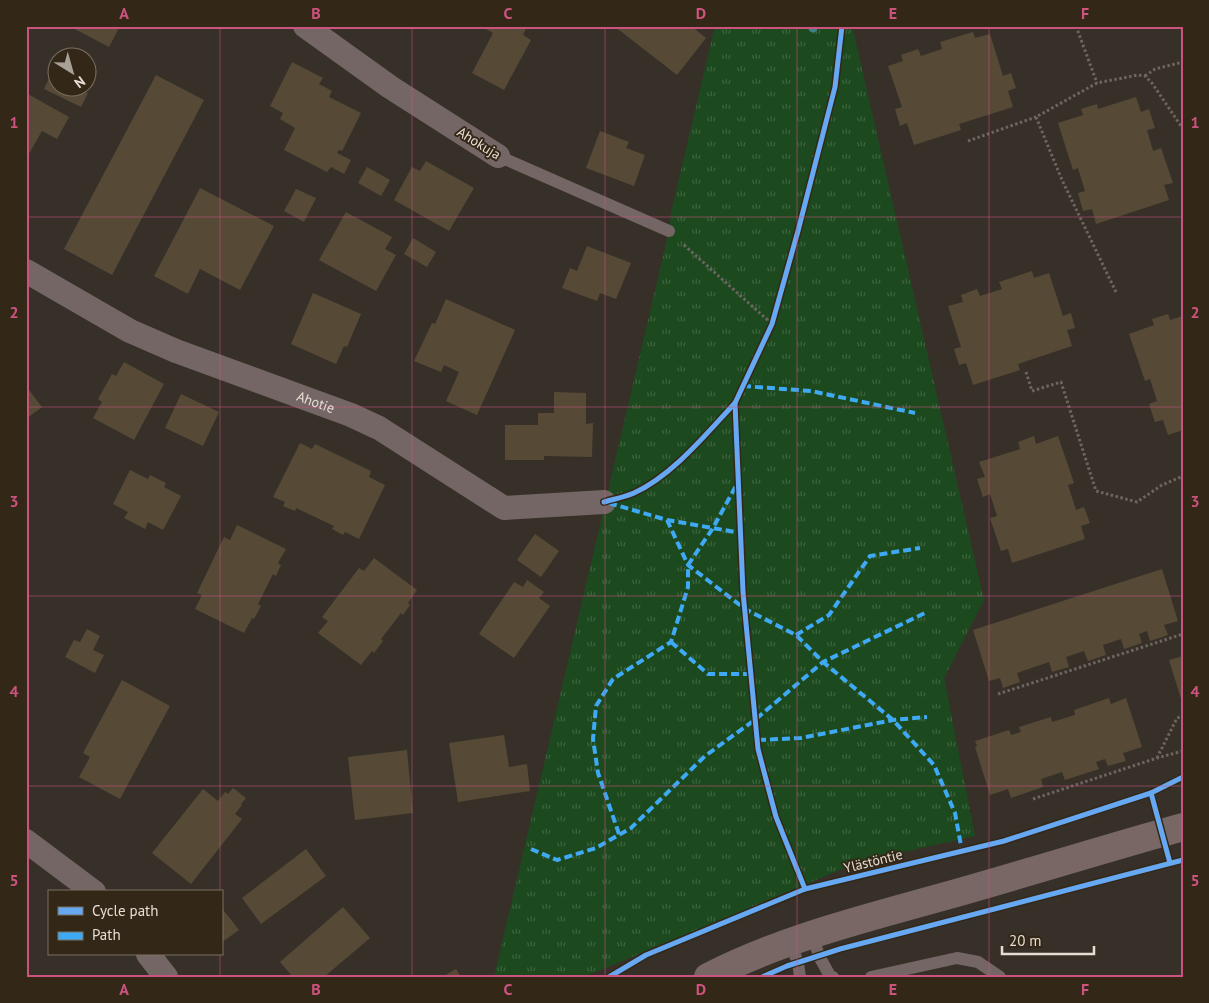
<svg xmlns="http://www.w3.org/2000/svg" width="1209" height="1003" font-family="'PT Sans',sans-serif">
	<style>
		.park { fill: url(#park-tufts) }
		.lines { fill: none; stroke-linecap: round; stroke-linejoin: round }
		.stream { stroke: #3c8389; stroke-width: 9 }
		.building { fill: #564a37 }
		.path { stroke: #6e6461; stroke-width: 3; stroke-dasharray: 2.5 2.5; stroke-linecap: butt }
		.lane { stroke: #746665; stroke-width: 12 }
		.street { stroke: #746665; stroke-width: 24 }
		.secondary { stroke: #786765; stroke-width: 28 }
		.quiet { stroke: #3fa9f5; stroke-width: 4; stroke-dasharray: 8 4; stroke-linecap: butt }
		.cycleway-casing { stroke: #332718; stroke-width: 8 }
		.cycleway { stroke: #66a8f1; stroke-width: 5 }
		.grid { fill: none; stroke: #cd537f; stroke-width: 1; stroke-opacity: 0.55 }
		.labels { text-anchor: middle; stroke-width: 4; stroke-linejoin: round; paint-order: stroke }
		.street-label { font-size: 14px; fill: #e6ded4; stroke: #332718 }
		.neatline { fill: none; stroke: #cd537f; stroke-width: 2 }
		.grid-label { font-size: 16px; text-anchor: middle; font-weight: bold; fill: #cd537f }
	</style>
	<defs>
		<pattern id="park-tufts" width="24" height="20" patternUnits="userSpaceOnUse" patternTransform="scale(1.25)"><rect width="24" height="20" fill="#1c4a1e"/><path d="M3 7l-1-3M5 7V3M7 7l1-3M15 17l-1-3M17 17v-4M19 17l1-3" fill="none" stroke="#3d643e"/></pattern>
	</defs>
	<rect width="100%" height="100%" fill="#373028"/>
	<polygon class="park" points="715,26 852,26 984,600 944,678 975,836 859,862 584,977 494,977 669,231 671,213"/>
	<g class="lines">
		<polyline class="stream" points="812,26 813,28"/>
	</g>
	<g class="building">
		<polygon points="69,26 120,26 109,47"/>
		<polygon points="481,26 527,26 523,35 531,40 504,90 472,73 493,33"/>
		<polygon points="614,26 691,26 706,38 677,75"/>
		<polygon points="973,32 975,38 990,34 1003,76 1011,73 1016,88 1008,91 1013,107 959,124 961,130 914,145 907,123 900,126 895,109 902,107 888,66 903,61 901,55 918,49 921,56 942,49 940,42"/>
		<polygon points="292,62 323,78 319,84 332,91 329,97 361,113 342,151 339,150 337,153 351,160 344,174 331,167 327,172 284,150 295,128 280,119 283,113 270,106"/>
		<polygon points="55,66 58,67 58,88 76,88 88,93 81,107 44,89"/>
		<polygon points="156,75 204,100 112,275 64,249"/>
		<polygon points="26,93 69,117 57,139 42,131 26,159"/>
		<polygon points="1136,97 1141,112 1149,109 1155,128 1147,130 1153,151 1161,148 1173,183 1164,185 1169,200 1096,224 1092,209 1083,211 1078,193 1085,191 1078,168 1073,170 1058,123 1083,115 1081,109 1097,104 1098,109"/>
		<polygon points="600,131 629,142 626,148 645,155 634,186 586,168"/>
		<polygon points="426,161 474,188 449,231 394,200 412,167 420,171"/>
		<polygon points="367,167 390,180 381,196 358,183"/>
		<polygon points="200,188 274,226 240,290 200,269 188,294 154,276"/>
		<polygon points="296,189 316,198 304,222 284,211"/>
		<polygon points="346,212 392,237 385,249 396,255 376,291 319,260"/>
		<polygon points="413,238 436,252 427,267 404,254"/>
		<polygon points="587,246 631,263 616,299 600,293 597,301 562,288 570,268 577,271"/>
		<polygon points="1032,271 1034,278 1049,273 1063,316 1071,313 1075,328 1067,330 1072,346 1018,364 1020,370 973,385 966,363 959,365 954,349 961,347 948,306 963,302 961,295 977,289 980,296 1002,289 999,282"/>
		<polygon points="313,293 361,314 347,347 344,346 336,364 291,344"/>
		<polygon points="446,299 515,330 477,415 446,401 459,372 444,365 441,372 414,361 432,323 435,324"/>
		<polygon points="1168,314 1170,320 1183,316 1183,430 1168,435 1163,420 1155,422 1149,404 1157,401 1150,379 1145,381 1129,334 1154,325 1152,319"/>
		<polygon points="124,362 164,384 134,440 93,418 102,402 98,399 112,374 116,376"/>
		<polygon points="26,386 42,407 26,419"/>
		<polygon points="554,392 586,393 586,424 593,423 592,457 544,456 544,460 505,460 505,425 538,425 538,413 554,413"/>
		<polygon points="181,394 219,412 203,446 165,428"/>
		<polygon points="1034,436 1036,444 1058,436 1074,483 1068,485 1076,510 1084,507 1090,523 1081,526 1085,539 1012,563 1008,549 1001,551 990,518 997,516 990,494 983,497 977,479 985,477 979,462 1020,449 1018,442"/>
		<polygon points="300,443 312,449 315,444 371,471 369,477 385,485 359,539 345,532 343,535 332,529 334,526 296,508 295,511 283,506 285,502 273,497"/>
		<polygon points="130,470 148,479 150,475 166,483 164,487 181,496 163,530 148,522 145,529 124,518 128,512 113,504"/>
		<polygon points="237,525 286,549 278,563 281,565 276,576 273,574 258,604 261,606 254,619 252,618 244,633 195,609 202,595 197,593 224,537 230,540"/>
		<polygon points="535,534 559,551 541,577 517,560"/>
		<polygon points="374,558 417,590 408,603 410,605 403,615 401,613 381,639 383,641 374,653 372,651 361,665 318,633 328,621 322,617 359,568 364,571"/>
		<polygon points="1162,569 1178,621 1164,625 1168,635 1150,641 1147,631 1139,634 1142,643 1124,649 1121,639 1103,645 1106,655 1088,661 1084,651 1066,657 1069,667 1052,672 1049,662 1017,673 1020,682 1003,688 1000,678 989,681 973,630"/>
		<polygon points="527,580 544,592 539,598 550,606 514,658 479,634 514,582 523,587"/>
		<polygon points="87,629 100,636 93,650 104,655 95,673 65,657 74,640 80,642"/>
		<polygon points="1183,656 1183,702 1182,702 1169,660"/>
		<polygon points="122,680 170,706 120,799 79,777 90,757 83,753"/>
		<polygon points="1109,698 1111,704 1126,698 1142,747 1123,753 1126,761 1108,766 1105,759 1096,762 1099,769 1065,780 1062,772 1041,779 1043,787 1011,798 1008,789 990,795 975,747 977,746 975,741 1009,730 1011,735 1021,732 1019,727 1051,717 1052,722 1075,715 1074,710"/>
		<polygon points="504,735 509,767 527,764 530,791 458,802 449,743"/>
		<polygon points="407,750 413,813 355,820 348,757"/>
		<polygon points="233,788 246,798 241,804 242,805 235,814 242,819 191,884 152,853 203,789 218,801 225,792 228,794"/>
		<polygon points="306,849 326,876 261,924 242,898"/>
		<polygon points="221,907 239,930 221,943"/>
		<polygon points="343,907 370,938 324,977 293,977 280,962"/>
		<polygon points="456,969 461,977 442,977"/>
	</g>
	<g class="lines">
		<g class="path">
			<polyline points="1076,26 1097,83"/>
			<polyline points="1145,76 1155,69 1183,62"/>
			<polyline points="968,141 1036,117"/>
			<polyline points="684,245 772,324"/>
			<polyline points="1116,292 1062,180 1036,117 1097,83 1138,75 1145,76 1152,83 1183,129"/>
			<polyline points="1026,372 1032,391 1061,382 1096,491 1137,502 1162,485 1183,476"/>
			<polyline points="998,694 1183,634"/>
			<polyline points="1157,758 1177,718 1183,716"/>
			<polyline points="1033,799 1157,758 1183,751"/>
		</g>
		<g class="lane">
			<polyline points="498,156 669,231"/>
			<polyline points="812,934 819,956 830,976 833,977"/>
			<polyline points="790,942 798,963 800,977"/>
			<polyline points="871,977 957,958 978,962 1000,977"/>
		</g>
		<g class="street">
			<polyline points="305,26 390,87 498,156"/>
			<path id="s1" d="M26,271L130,331L176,351L351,415L379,428L504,508L604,502"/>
			<polyline points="26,841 94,892"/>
			<polyline points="148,954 166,977"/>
		</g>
		<path class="secondary" d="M708,977C784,938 867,918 949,895C1027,873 1104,849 1183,827"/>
		<g class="quiet">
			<polyline points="743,386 811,391 915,413"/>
			<polyline points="609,503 667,520 741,533"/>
			<polyline points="667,520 688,565 745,609 796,635 823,662 893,720 934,765 955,813 962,851"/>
			<polyline points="796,635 829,615 870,556 920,548"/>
			<polyline points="671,642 708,674 751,674"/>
			<polyline points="758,740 801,738 893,720 927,717"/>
			<polyline points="619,834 598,773 593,739 596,706 613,679 671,642 688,587 688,565 713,528 737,484"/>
			<polyline points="531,849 557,860 596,848 631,828 705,756 756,719 823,662 927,612"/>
		</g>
		<g class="cycleway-casing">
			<g id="cycleway">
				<path d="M604,502C614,499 625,497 634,493C673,475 706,434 735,403"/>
				<polyline points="1151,793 1170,863"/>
				<polyline points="805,889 776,817 758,749 743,592 735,403 772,324 798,231 835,87 842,26"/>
				<polyline points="609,977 646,955 805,889 1004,841 1151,793 1183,777"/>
				<polyline points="762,977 787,966 840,949 1183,860"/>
			</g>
		</g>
		<use href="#cycleway" class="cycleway"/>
	</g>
	<path class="grid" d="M220,26V892M412,26V977M605,26V977M797,26V977M989,26V977M26,217H1183M26,407H1183M26,596H1183M26,786H1183M220,954V977"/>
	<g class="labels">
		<g class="street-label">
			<text transform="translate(479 143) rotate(32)" y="5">Ahokuja</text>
			<text dy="5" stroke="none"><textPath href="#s1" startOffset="319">Ahotie</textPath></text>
			<text transform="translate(873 861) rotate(-14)" y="5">Ylästöntie</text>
		</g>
	</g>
	<rect width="1209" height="1003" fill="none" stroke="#332718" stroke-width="55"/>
	<rect x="48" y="890" width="175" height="65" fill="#332718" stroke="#7b7063"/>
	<rect x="58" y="907" width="25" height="8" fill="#66a8f1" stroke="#7b7063"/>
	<text x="92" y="916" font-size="15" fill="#e6ded4">Cycle path</text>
	<rect x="58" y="932" width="25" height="8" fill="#3fa9f5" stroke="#7b7063"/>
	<text x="92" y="940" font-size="15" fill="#e6ded4">Path</text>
	<g transform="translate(72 72) rotate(143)"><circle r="24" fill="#332718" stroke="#7b7063"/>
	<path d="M0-4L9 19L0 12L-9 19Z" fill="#a9a198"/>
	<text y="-8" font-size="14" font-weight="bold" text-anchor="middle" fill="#e6ded4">N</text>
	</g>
	<path d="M1002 946v8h92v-8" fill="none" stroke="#e6ded4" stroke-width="2.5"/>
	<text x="1009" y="946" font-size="15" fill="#e6ded4" stroke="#332718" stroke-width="4" paint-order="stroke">20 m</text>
	<rect x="28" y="28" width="1154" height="948" class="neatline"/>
	<g class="grid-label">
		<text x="124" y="19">A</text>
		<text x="316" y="19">B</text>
		<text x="508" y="19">C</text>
		<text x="701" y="19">D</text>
		<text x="893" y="19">E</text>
		<text x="1085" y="19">F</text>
		<text x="14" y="128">1</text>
		<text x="1195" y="128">1</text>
		<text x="14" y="318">2</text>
		<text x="1195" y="318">2</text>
		<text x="14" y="507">3</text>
		<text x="1195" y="507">3</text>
		<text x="14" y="697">4</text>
		<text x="1195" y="697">4</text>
		<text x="14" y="886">5</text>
		<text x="1195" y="886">5</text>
		<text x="124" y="995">A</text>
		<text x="316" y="995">B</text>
		<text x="508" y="995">C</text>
		<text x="701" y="995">D</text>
		<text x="893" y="995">E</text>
		<text x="1085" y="995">F</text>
	</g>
</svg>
